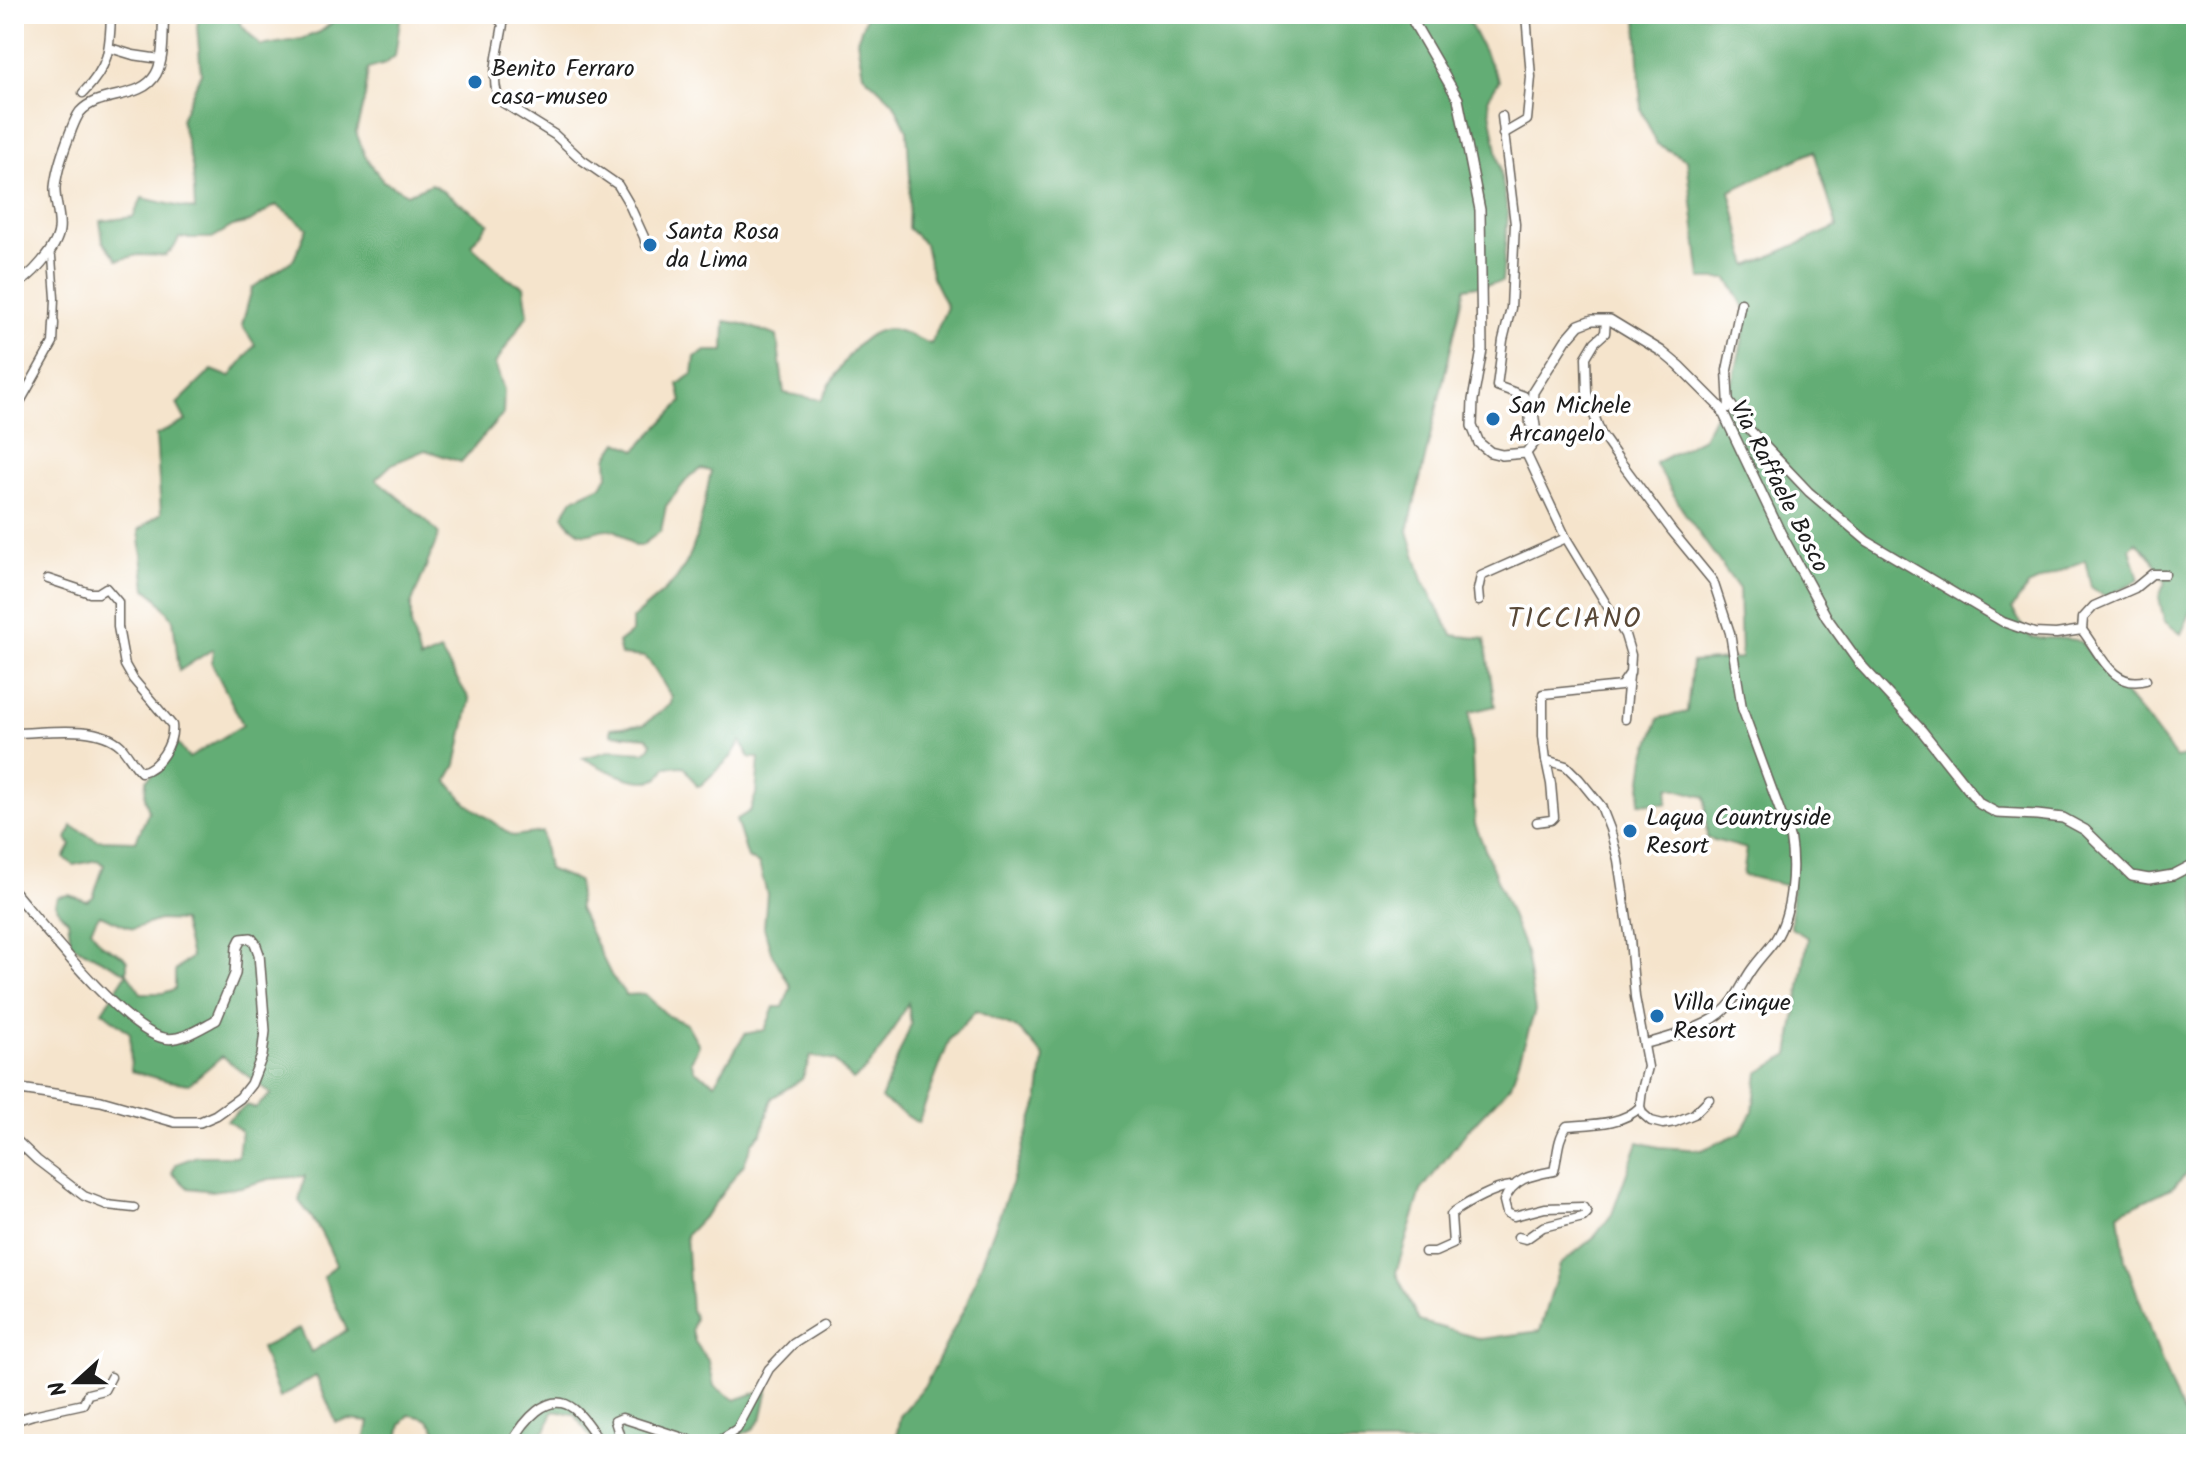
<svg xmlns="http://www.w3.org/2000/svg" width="2210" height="1458" font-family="Kalam,sans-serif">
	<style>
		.forest { fill: #64ad74; stroke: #406448; stroke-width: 2; fill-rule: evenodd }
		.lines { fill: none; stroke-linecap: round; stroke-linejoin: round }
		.pedestrian-casing { stroke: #68625a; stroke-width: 9 }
		.minor-casing { stroke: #68625a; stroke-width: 11 }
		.tertiary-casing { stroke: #68625a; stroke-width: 12 }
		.pedestrian { stroke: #fff; stroke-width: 6 }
		.minor { stroke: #fff; stroke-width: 8 }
		.tertiary { stroke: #fff; stroke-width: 9 }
		.poi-dot { fill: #1f6fb2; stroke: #fff; stroke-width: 3 }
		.labels { text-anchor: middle; stroke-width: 7; stroke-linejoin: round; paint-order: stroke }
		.poi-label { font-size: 24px; fill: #1c1c1c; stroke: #fff; text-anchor: start }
		.street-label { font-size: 24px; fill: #1c1c1c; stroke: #fff }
		.quarter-label { font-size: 28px; letter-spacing: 2px; fill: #584837; stroke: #fff }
	</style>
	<rect width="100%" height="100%" fill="#fff"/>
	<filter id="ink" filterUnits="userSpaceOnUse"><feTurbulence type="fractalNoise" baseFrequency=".0125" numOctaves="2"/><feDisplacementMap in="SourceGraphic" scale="16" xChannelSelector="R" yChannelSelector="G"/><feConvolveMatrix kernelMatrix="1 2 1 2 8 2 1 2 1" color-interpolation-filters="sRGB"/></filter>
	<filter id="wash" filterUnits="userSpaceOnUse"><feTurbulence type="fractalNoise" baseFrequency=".006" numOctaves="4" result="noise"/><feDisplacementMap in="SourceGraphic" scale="32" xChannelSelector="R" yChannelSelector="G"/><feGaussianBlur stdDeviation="1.8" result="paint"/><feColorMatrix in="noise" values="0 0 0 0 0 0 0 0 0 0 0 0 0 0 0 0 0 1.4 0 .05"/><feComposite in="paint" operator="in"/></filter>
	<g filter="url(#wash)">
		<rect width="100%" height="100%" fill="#f5e4cc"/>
		<path class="forest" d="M200,14H239L240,24L261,46L301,39L320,32L343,14H401L395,56L385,64L368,69L365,97L356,132L365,156L383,181L407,194L432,184L489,223L471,245L508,279L524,286L528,314L495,364L504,390L503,414L461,462L425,450L392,464L376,479L427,521L439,534L411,605V624L420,660L440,651L470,700L456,765L447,781L466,803L513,836L542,832L548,869L578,881L579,909L611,975L626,995L645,994L668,1016L687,1024L699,1045L691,1062L695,1070L715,1083L745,1034L765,1030L774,1007H783L791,987L771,952L764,927L767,894L759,864L748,858L736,820L750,811L756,794L759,758H750L741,741L731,757L701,785L697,786L684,766L666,767L659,778C639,789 602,768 583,758L613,750L644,752L649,749L652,743L647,737L611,734V728L643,725L671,704L672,697C662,684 657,668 645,657L621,655L618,643L632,632V619C646,606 663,594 675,580C699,551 703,507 711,471L701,469L690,476L666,506L661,531L641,546H635C628,541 621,532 614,530C599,525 589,540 576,530C570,525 566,522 563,515L573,499L601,486L608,476L607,458L618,442L636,450L682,402L678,384L693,374L695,357L706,351H724L725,321L743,324L777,336L784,393L821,400C835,376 858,329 890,329C900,329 921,341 931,344L947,307L932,277L925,244L908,228L910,178L907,130L893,102L863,74L857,40L867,14H1465L1499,81L1488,99L1508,214L1502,282L1465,288L1408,531L1423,580L1452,635L1485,639L1495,706L1470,712L1475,824L1526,953L1535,1011L1511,1085L1468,1130L1421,1191L1396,1273L1419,1321L1481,1339L1540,1331L1560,1265L1595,1236L1612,1214L1638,1142L1659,1147L1702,1150L1740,1133L1753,1111L1758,1073L1789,1055L1808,938L1791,928L1792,887L1743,875L1747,849L1707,838L1705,797L1669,787L1667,804L1639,803L1645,757L1659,718L1687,712L1692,662L1741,658L1739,589L1687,517L1655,463L1703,438L1734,378L1748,314L1728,279H1701L1687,160L1657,144L1641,110L1637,14H2196V601L2181,634L2164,621L2159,597L2165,582L2152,558L2136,542L2130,548L2139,580L2105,597L2091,587L2085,560L2028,586L2012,609L2030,637C2047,639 2064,637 2080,641L2146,718L2176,758L2196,754V1163L2173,1187L2119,1213L2125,1260L2172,1389L2196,1439V1444H895L900,1416L926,1384L966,1305L1011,1184L1038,1102L1044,1057L1020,1030L976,1011L950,1039L918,1123L881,1099L911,1024L908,1003C894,1027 876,1065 853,1080L835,1061L811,1056L802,1079L772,1098L762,1133L753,1141L744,1164L709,1211L686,1235L691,1310L695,1318L692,1330L695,1342L709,1362L714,1386L735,1400L758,1392L769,1385L761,1420L753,1429L733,1438V1444H596L574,1414L553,1411L546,1431L504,1438V1444H437L439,1436C430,1420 428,1417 409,1415L401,1424L397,1444H364L369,1422L349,1420L336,1422L316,1376L279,1398L261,1348L300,1328L311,1352L347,1330L323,1277L336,1265C327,1241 316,1221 299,1201L305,1176L270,1179L241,1187L212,1191L188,1188L172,1173L176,1164L197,1156H238L241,1131L227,1120L247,1105L255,1108L271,1094L222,1056L189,1084L168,1081L131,1071L130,1033L102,1011L127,973L71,944L68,920L62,915L55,904L57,897L69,895L87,901L93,897L104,865L97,860L74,865L64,858L71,845L67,839L72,826L97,840L136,841L149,811L145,798L146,780L168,760L177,743L189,758L243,725L212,664L213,649L179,671L173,619L156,597L146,589L139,530L161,513L156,435L186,421L177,404L212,370L230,377L255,345L242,325L252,288L294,259L307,228L276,205L250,222L233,226L212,238H179L174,248L165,256L138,255L118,260L103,241L100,221L133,217L142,198L195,210L193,170L181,119L201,73L197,26ZM1814,151L1837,227L1748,266L1730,191ZM100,915L133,929L159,920L182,921L191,957L175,971V989L163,993H141L127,973V961L123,956L101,944L91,929L97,918Z"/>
	</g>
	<g filter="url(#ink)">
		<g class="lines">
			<g class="pedestrian-casing">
				<polyline id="pedestrian" points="52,257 55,298 54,323"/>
			</g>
			<g class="minor-casing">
				<g id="minor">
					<path d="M494,14L503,24C500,47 487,85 502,102L555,135L582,160L618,185L628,202L644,237L646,245"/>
					<polyline points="110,48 133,55 160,59"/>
					<path d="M83,93C109,66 110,50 111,14"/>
					<polyline points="1502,116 1515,224 1511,308 1503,340 1497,386 1524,396 1529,411 1530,424 1535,426"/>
					<polyline points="1503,134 1527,120 1531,77 1526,14"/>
					<path d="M1606,320L1605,333L1595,342L1586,357L1587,393L1594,415L1601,434L1620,461L1672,531L1713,581L1730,633L1742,708L1790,838C1795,868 1792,914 1775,940C1768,950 1759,959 1752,969C1741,984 1736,1002 1720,1014C1703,1028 1667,1038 1645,1044"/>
					<path d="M1730,403L1750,430L1809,492L1867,541L2003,622L2034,633L2056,634L2082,630C2099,651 2112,690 2146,680"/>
					<polyline points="14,408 21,400 53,343 54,323"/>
					<polyline points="1729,408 1727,370 1741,303"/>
					<polyline points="1526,453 1566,538 1625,635 1631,655 1630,673 1621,686 1543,694 1543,736 1546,760 1566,766 1579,779 1601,806 1610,829 1618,860 1630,939 1635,997 1648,1067 1642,1090 1640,1107 1643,1114 1651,1121 1663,1124 1675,1122 1694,1114 1709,1099"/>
					<polyline points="1479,601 1478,590 1481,576 1566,538"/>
					<polyline points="2082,630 2083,618 2094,606 2135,588 2152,574 2165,574"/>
					<polyline points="1625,719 1629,676"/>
					<path d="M14,733C45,733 96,723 121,746C128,754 133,764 141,772C159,768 174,743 172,725L133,679L125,665L118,627V602L106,588L98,593H90L48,579"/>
					<polyline points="1537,822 1551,820 1554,817 1551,784 1546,760"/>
					<polyline points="14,1138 37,1160 84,1196 107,1205 134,1208"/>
					<path d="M1518,1237L1526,1239L1543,1227L1583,1217L1587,1213L1583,1207L1545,1208L1514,1216L1507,1213L1504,1201C1513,1178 1532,1175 1554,1171C1558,1155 1557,1139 1567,1126C1592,1124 1622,1125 1640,1107"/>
					<path d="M1425,1252H1435L1453,1244L1451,1215L1454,1212C1467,1203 1496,1187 1511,1186"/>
					<polyline points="14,1421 33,1415 83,1404 88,1394 104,1390 111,1377"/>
					<path d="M511,1444C522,1424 548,1388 574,1409C585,1418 593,1432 601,1444"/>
					<polyline points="622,1444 615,1421 622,1418 702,1444"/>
					<polyline points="705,1444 721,1439 737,1429 769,1369 793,1344 823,1325"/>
				</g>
			</g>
			<g class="tertiary-casing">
				<g id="tertiary">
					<polyline points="1411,14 1414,23 1458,99 1480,210 1482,350 1473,400 1472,426 1479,443 1490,452 1502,455 1526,453 1534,443 1535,426 1532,405 1533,392 1566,340 1579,325 1592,320 1610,320 1661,351 1679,366 1721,408 1781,534 1827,618 1860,664 1922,731 1980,804 1997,813 2037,815 2063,818 2085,830 2132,876 2149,879 2173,875 2196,863"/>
					<path d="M14,285C30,279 57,248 59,230C61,216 54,201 55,187C57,167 65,147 72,128C74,123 77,116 80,112C99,90 141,101 156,74C165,58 162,32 164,14"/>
					<path d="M14,892C42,925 125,1031 164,1038C181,1042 202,1027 216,1020L235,974L237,947L241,939L251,938L255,943L259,954L265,1031L262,1056L251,1084L240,1098L216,1115L200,1122H175L101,1101L14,1088"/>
				</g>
			</g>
			<use href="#pedestrian" class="pedestrian"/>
			<use href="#minor" class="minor"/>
			<use href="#tertiary" class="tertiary"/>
		</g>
	</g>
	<g class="poi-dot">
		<circle cx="475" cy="82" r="8"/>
		<circle cx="650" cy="245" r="8"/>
		<circle cx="1493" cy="419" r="8"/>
		<circle cx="1630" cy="831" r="8"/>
		<circle cx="1657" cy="1016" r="8"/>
	</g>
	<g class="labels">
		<g class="poi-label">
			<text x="491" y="76">Benito Ferraro<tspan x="491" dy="28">casa-museo</tspan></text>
			<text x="666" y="239">Santa Rosa<tspan x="666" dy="28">da Lima</tspan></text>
			<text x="1509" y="413">San Michele<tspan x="1509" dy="28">Arcangelo</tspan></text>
			<text x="1646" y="825">Laqua Countryside<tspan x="1646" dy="28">Resort</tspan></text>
			<text x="1673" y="1010">Villa Cinque<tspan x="1673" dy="28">Resort</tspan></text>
		</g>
		<g class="street-label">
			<text transform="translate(1780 486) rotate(63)" y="8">Via Raffaele Bosco</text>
		</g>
		<g class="quarter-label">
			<text x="1575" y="627">TICCIANO</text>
		</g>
	</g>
	<rect width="2210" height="1458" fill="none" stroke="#fff" stroke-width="48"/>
	<g transform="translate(76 1382) rotate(249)" stroke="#ffffff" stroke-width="6" paint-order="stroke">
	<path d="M0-6L14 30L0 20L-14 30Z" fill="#1c1c1c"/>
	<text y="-12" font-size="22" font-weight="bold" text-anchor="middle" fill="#1c1c1c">N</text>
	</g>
</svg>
